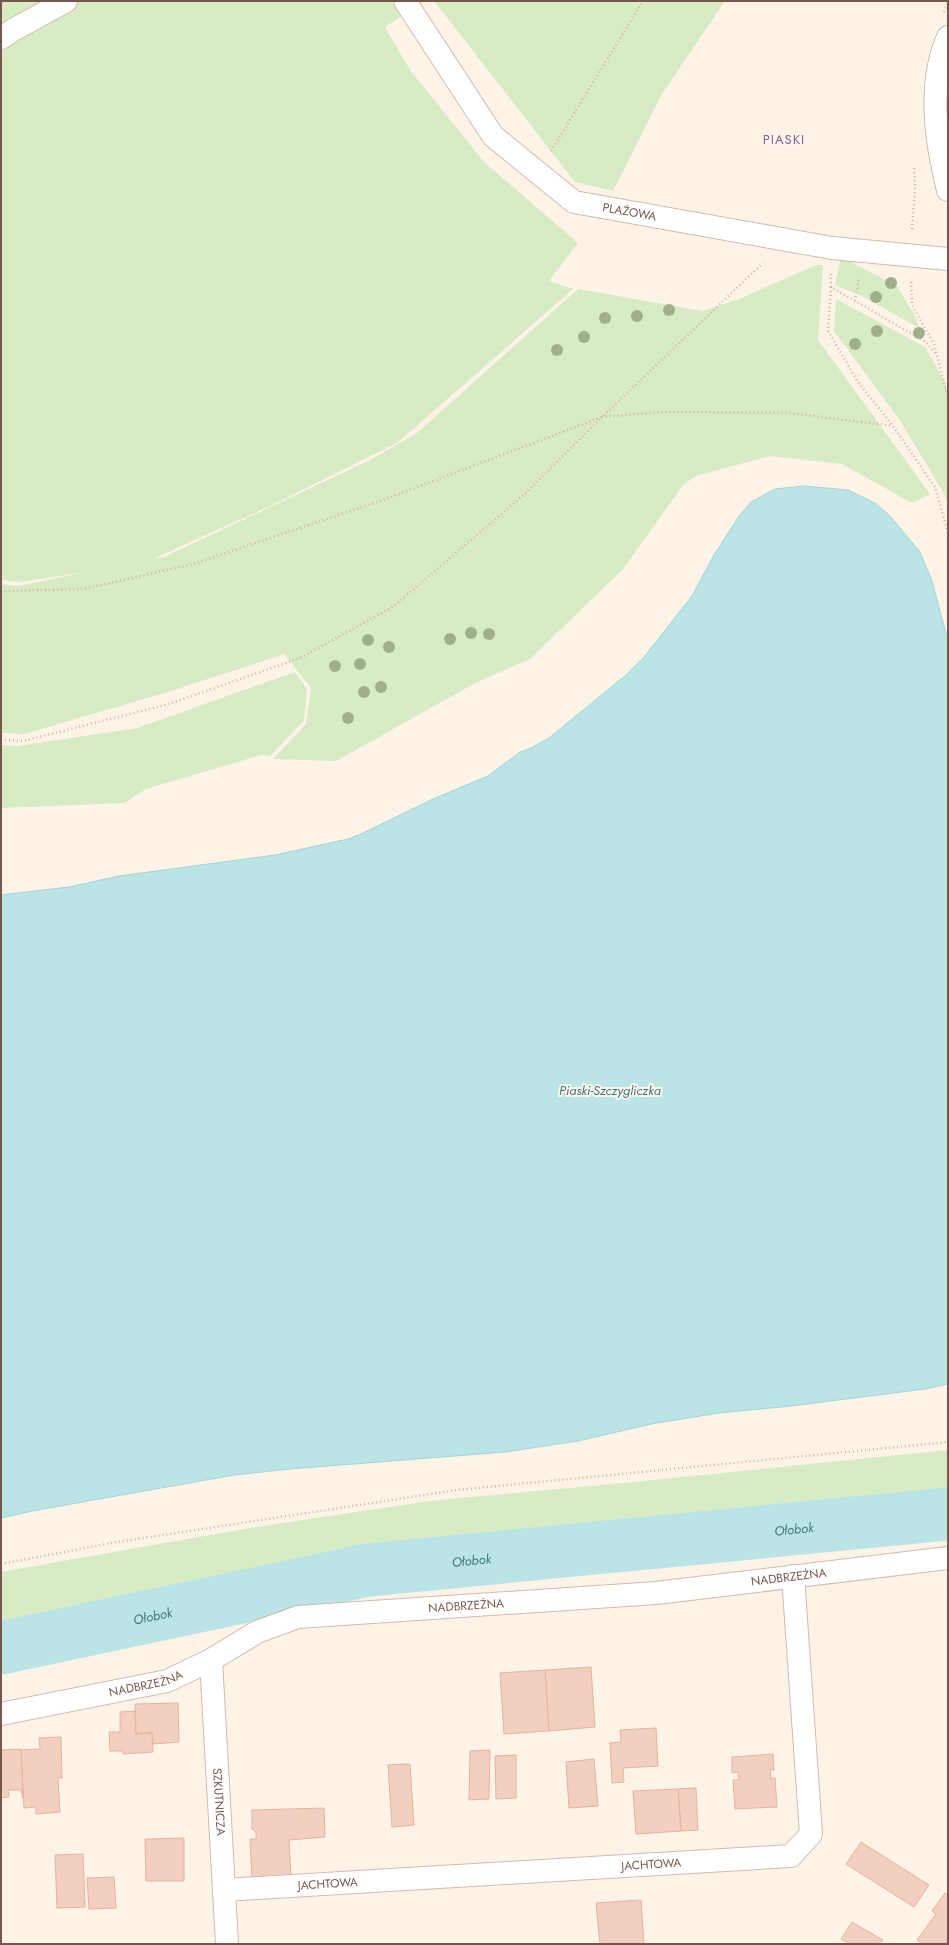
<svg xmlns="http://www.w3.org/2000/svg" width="949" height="1945" font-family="Jost,sans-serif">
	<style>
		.green { fill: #d7ebc5 }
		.water { fill: #bbe4e7; stroke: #a1d5d9 }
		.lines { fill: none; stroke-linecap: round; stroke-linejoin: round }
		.river { stroke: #bbe4e7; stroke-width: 53 }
		.building { fill: #f2cfbe; stroke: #e5b49e }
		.minor-casing { stroke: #d1bbaf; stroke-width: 24 }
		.tertiary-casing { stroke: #d1bbaf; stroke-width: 24 }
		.path { stroke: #d8b2a1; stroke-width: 2.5; stroke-dasharray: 1 3; stroke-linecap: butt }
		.minor { stroke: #fff; stroke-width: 22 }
		.tertiary { stroke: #fff; stroke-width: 22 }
		.tree { fill: #a0af8b }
		.labels { text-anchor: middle; stroke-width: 4; stroke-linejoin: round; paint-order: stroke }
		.street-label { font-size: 12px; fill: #77574b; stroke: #fff7ee }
		.neighbourhood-label { font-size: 13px; letter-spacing: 1px; fill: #7f6393; stroke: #fff7ee }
		.water-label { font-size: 13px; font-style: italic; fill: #3e777c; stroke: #fff7ee }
	</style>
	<rect width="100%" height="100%" fill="#fdf3e7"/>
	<g class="green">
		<polygon points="1,1 425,1 385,27 410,70 484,162 578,243 549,281 573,289 397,443 270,506 153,559 164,557 368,461 417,433 578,289 703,311 739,299 816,265 823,265 818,340 930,494 912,503 842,464 770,456 696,476 684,484 623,569 530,659 477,682 336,761 273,759 306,724 311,688 284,654 168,692 24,734 1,733 1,584 18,586 87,572 20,582 1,580"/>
		<polygon points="434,1 725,1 660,97 613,191 575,182"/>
		<polygon points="841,257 897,286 916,318 919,328 860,295 835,285"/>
		<polygon points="836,299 925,347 944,380 948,394 948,507 945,495 899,419 834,331"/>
		<polygon points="295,672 307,689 304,721 270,756 261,755 146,789 124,803 1,808 1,745 18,746 137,728"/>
		<polygon points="948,1450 948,1492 786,1511 384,1553 241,1577 1,1625 1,1572 250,1528 429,1501 624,1483"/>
	</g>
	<polygon class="water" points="804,486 848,490 875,503 890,516 920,552 932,581 948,641 948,1384 925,1389 791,1406 719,1413 651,1424 578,1441 505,1452 290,1469 234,1475 32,1511 1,1518 1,895 69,887 119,876 275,855 348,839 361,834 433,799 488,776 520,752 531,748 549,738 626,675 644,657 692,596 714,555 739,516 751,502 775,489"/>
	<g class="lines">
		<path class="river" id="s1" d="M1,1648L368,1570L948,1514"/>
	</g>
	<g class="building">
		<polygon points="591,1667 595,1727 549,1731 545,1670"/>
		<polygon points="545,1670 549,1731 504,1734 500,1673"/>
		<polygon points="178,1703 179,1742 153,1744 152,1733 136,1734 135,1704"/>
		<polygon points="135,1711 136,1734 152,1733 153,1752 123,1754 123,1751 110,1751 109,1732 120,1732 120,1712"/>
		<polygon points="656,1728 658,1766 623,1768 624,1782 612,1783 610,1743 621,1742 620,1730"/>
		<polygon points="61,1737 62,1778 58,1778 60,1812 36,1814 36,1807 24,1808 21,1750 40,1749 39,1738"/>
		<polygon points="21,1749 23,1799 21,1790 8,1790 9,1797 1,1798 1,1750"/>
		<polygon points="490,1750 489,1799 469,1800 470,1751"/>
		<polygon points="773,1754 774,1770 770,1770 771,1778 775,1778 777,1807 735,1809 733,1780 739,1780 738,1772 732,1773 732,1757"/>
		<polygon points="516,1755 516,1798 496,1799 495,1756"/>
		<polygon points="594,1759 598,1806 569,1808 566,1762"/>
		<polygon points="410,1764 414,1825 392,1827 388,1765"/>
		<polygon points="696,1788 698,1830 681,1831 678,1789"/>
		<polygon points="678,1789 681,1831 636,1834 633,1791"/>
		<polygon points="324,1808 325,1837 289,1840 291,1877 252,1879 250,1839 256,1839 256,1832 252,1829 252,1810"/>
		<polygon points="184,1838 184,1881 146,1881 145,1839"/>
		<polygon points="861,1842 929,1885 914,1907 846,1864"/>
		<polygon points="83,1854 85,1907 57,1908 55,1855"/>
		<polygon points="114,1877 116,1908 89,1909 87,1878"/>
		<polygon points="945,1893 948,1896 948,1944 922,1944 917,1940 936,1914 932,1911"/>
		<polygon points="641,1900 644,1944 600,1944 596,1903"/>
		<polygon points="852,1922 883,1940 880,1944 850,1944 841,1939"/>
	</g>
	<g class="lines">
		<g class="minor-casing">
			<g id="minor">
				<path id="s2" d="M405,1L493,136L574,202L832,248L948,259"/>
				<polyline points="1,38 13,30 66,1"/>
				<path id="s3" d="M211,1660L227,1944"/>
				<path id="s4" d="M1,1714L167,1681L211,1660L257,1632L298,1617L656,1593L948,1558"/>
				<path id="s5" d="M224,1890L791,1856L811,1834L793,1576"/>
			</g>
		</g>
		<g class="tertiary-casing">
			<path id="tertiary" d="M948,37C927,85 936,142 948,190"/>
		</g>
		<g class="path">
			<polyline points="944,12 948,3"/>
			<polyline points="551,151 643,1"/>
			<polyline points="912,229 915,188 914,166"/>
			<polyline points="911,282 912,305 934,344 948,398"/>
			<polyline points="831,287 831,274"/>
			<polyline points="855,301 859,277"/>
			<polyline points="935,353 926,342 831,287 828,331 858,382 893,426 935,487 948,533"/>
			<polyline points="1,591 84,589 193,564 383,500 602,417 763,263"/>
			<polyline points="1,740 23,741 169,704 300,658 394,606 526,493 602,417 664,412 790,413 893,426"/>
			<polyline points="1,1564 117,1542 457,1490 948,1442"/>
		</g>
		<use href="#minor" class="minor"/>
		<use href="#tertiary" class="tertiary"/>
	</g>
	<g class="tree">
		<circle cx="891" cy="283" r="6"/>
		<circle cx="876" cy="297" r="6"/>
		<circle cx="669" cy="310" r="6"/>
		<circle cx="637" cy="316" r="6"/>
		<circle cx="605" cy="318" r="6"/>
		<circle cx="877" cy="331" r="6"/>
		<circle cx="919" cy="333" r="6"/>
		<circle cx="584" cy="337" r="6"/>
		<circle cx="855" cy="344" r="6"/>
		<circle cx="557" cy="350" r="6"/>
		<circle cx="471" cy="633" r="6"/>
		<circle cx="489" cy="634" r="6"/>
		<circle cx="450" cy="639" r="6"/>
		<circle cx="368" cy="640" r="6"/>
		<circle cx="389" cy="647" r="6"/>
		<circle cx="360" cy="664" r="6"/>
		<circle cx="335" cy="666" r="6"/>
		<circle cx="381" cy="687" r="6"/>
		<circle cx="364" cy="692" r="6"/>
		<circle cx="348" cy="718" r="6"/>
	</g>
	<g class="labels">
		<g class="street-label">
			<text dy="4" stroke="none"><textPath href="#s2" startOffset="322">PLAŻOWA</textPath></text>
			<text dy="4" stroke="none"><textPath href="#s4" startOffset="808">NADBRZEŻNA</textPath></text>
			<text dy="4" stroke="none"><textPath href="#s4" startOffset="484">NADBRZEŻNA</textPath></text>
			<text dy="4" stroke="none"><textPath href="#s4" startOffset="148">NADBRZEŻNA</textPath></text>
			<text dy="4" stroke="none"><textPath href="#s3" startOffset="142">SZKUTNICZA</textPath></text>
			<text dy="4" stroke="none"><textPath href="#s5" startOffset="428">JACHTOWA</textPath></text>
			<text dy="4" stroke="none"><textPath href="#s5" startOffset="104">JACHTOWA</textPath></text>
		</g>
		<g class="neighbourhood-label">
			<text x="784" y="144">PIASKI</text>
		</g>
		<g class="water-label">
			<text x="610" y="1095">Piaski-Szczygliczka</text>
			<text dy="5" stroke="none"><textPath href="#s1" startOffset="803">Ołobok</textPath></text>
			<text dy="5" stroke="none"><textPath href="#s1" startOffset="479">Ołobok</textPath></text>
			<text dy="5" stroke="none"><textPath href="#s1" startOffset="155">Ołobok</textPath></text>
		</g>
	</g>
	<rect width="949" height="1945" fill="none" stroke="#77574b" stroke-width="4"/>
</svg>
